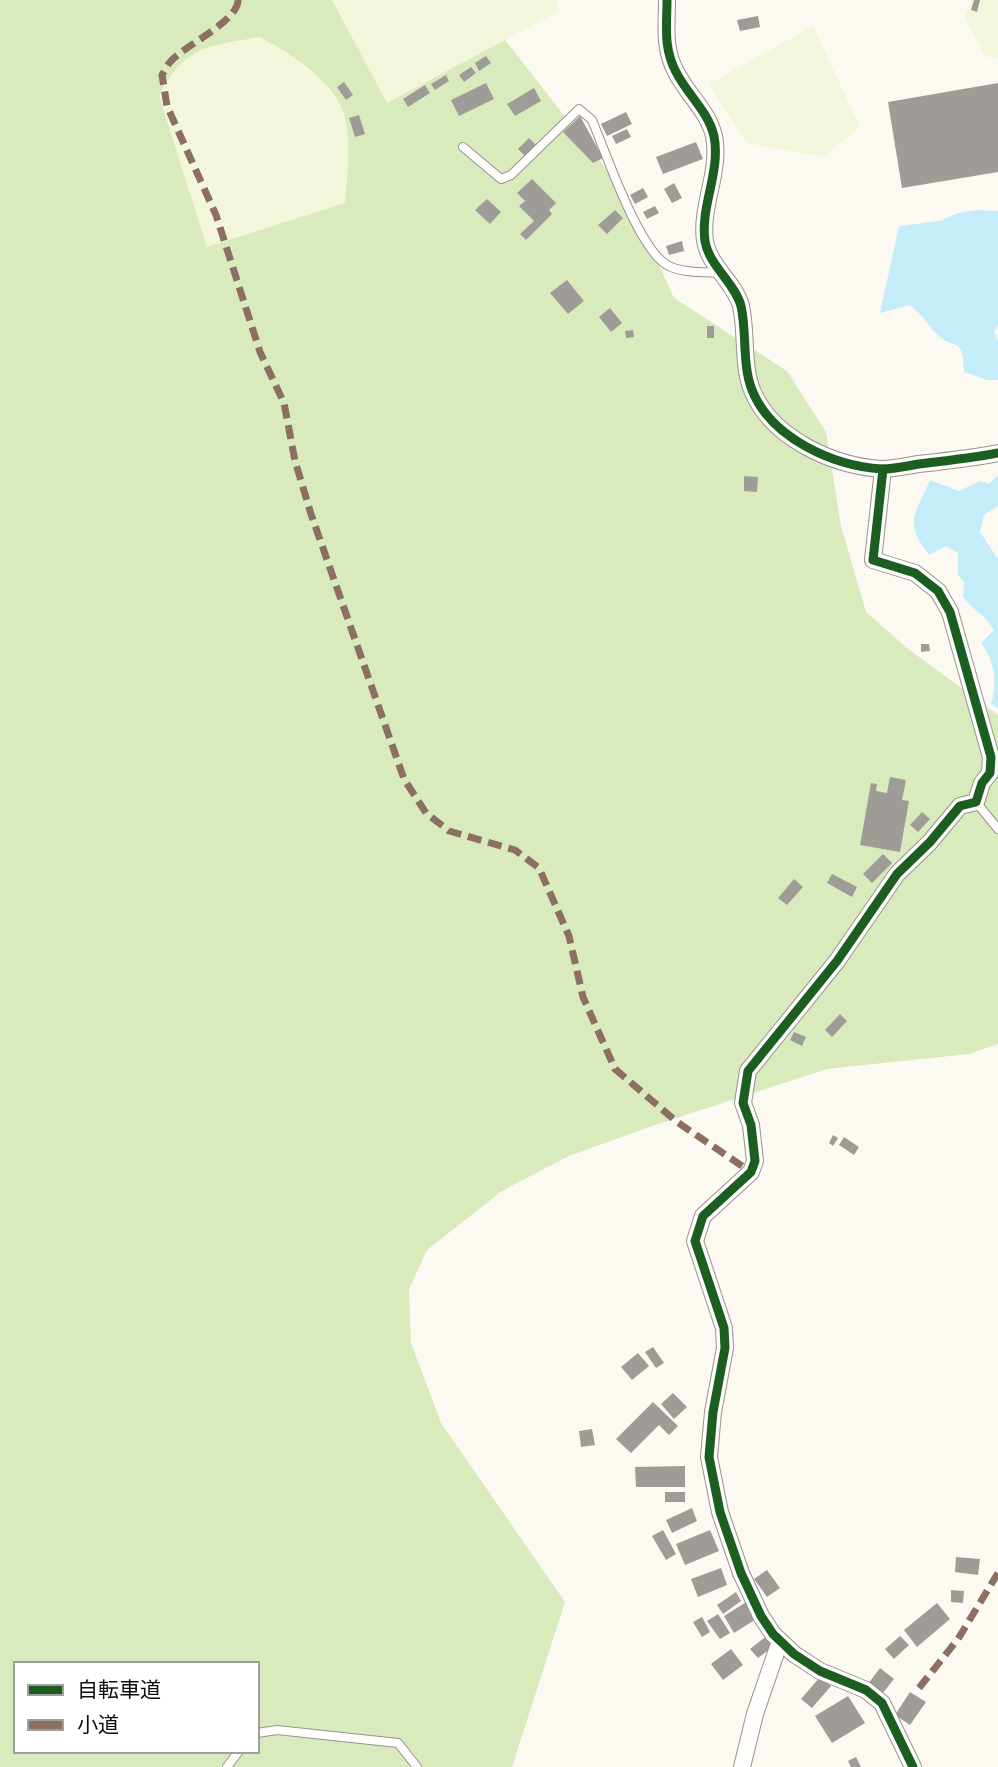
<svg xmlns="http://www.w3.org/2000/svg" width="998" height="1767" font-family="Georgia,'Noto Sans JP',serif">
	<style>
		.forest { fill: #d9ebbd; fill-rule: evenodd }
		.pitch { fill: #f2f6da }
		.water { fill: #c5ecf9 }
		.building { fill: #9f9c98 }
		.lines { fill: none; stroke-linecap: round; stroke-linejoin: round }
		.lane-casing { stroke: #959491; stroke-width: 10 }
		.street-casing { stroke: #959491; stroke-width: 18 }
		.lane { stroke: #fffefd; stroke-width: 8 }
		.street { stroke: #fffefd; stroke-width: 16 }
		.quiet { stroke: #8d6e63; stroke-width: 7; stroke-dasharray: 14 7; stroke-linecap: butt }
		.cycleway-casing { stroke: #fff; stroke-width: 13 }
		.cycleway { stroke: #1b5e20; stroke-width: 9 }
	</style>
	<rect width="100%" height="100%" fill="#fcf9f2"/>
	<path class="forest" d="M0,0H464L502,36L628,197L674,298L787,371L826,432L841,526L866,612L907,648L998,715V1044L969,1054L827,1069L655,1125L569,1156L502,1191L427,1250L409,1289L411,1343L441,1423L565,1602L512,1767H0ZM16,1664H257V1751H16Z"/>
	<g class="pitch">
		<polygon points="332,0 557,0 558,12 387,103"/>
		<polygon points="971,0 998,0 998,58 986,57 965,18"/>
		<polygon points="813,26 860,127 823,157 746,143 709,84"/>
		<path d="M259,37C288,51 331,79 343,111C352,139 347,174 345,203L207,247L159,96C185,45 208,47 259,37Z"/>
	</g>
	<g class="water">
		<path d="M978,210L998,211V325L994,331L998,341V380H987L964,372C963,333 954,352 937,334C927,324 922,314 910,305L880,313L899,226L940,221L958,213Z"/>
		<path d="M998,475V506L984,515L980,532L998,559V709L991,703C998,684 994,659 981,643L994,630C986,616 973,610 963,597L964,582L958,575V553L946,546L929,555C903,521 915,516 930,480L959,491L980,481L989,484Z"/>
	</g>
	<g class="building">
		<polygon points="974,0 980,0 977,12 971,10"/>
		<polygon points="758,16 760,27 740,31 737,20"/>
		<polygon points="486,56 491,63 479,71 475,63"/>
		<polygon points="471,67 476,73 464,82 459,75"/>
		<polygon points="446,75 449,81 435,90 431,84"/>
		<polygon points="344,82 353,95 346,100 337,87"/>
		<polygon points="486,83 494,99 459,116 451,100"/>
		<polygon points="998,83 998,172 902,188 888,102"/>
		<polygon points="425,85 430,93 408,107 403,99"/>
		<polygon points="534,88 541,101 515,116 507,104"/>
		<polygon points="626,112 632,124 607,136 601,124"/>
		<polygon points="359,115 365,134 355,137 349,118"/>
		<polygon points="580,116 603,158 593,163 563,132"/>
		<polygon points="627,129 631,137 616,144 612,136"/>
		<polygon points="529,138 536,145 525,156 518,149"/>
		<polygon points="696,142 703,159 663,174 656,157"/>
		<polygon points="532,179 556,203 549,210 552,214 526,240 520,234 534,221 519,206 525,201 517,193"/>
		<polygon points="674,183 682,198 672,203 664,189"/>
		<polygon points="643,188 648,197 635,204 630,195"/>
		<polygon points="487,199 501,212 490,224 475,210"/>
		<polygon points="655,206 659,213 647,219 643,212"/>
		<polygon points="615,210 623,218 607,234 598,225"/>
		<polygon points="682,241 684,251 669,255 666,246"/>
		<polygon points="567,280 584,301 568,314 550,293"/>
		<polygon points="610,308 622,323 611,332 599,317"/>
		<rect x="707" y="326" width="7" height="12"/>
		<polygon points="633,330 634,337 626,338 625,331"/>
		<polygon points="744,476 758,477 757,492 744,491"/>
		<polygon points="921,644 929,644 930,651 921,652"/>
		<polygon points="890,777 906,780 902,800 909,801 900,852 860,845 871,783 877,784 876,791 887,793"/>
		<polygon points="922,812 930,819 918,832 910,825"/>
		<polygon points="883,854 892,863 872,883 863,874"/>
		<polygon points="832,874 857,887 852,897 827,883"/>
		<polygon points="794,879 803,887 787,905 778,898"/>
		<polygon points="840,1014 847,1021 832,1037 825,1030"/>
		<polygon points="794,1032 806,1037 802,1046 790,1040"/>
		<polygon points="833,1135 838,1138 833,1146 829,1143"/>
		<polygon points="844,1137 859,1147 854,1155 839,1145"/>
		<polygon points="653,1347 664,1363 656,1368 645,1352"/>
		<polygon points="638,1353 649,1366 632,1380 621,1367"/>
		<polygon points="673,1393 687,1407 674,1419 661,1404"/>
		<polygon points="653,1402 678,1426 669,1435 659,1425 631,1453 616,1439"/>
		<polygon points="592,1429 595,1445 581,1447 579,1431"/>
		<polygon points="685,1466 685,1487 636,1487 635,1467"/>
		<rect x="665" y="1492" width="20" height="10"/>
		<polygon points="692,1508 697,1521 672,1533 666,1520"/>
		<polygon points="663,1530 676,1554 666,1560 652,1536"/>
		<polygon points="710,1530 719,1551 685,1565 676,1544"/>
		<polygon points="956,1557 980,1559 978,1575 955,1572"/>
		<polygon points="721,1568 727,1585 698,1597 691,1579"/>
		<polygon points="767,1570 780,1588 767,1597 754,1579"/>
		<polygon points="951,1590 964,1591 963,1603 951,1602"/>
		<polygon points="736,1592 741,1601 723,1614 717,1605"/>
		<polygon points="748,1601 758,1618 734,1633 724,1616"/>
		<polygon points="937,1603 950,1619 917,1647 904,1630"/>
		<polygon points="718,1614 730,1633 720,1639 707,1621"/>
		<polygon points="702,1617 710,1632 702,1637 693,1622"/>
		<polygon points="768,1635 775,1645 758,1658 750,1649"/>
		<polygon points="900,1636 909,1645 894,1659 885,1649"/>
		<polygon points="731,1649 743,1665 723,1680 711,1664"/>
		<polygon points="880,1668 894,1679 882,1694 868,1684"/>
		<polygon points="820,1677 831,1686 812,1708 801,1699"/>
		<polygon points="910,1692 926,1702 910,1725 895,1715"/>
		<polygon points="848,1696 865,1723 832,1743 815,1716"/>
		<polygon points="856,1757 861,1767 851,1767 848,1761"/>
	</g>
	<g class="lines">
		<g class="lane-casing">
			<g id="lane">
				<path d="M463,147L501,179L511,175L579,109L592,120C606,153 638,248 667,265C680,273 705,272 721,273"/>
				<polyline points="976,802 998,829"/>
				<polyline points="257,1733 277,1730 398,1743 417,1767"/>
				<polyline points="227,1767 239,1751"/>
			</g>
		</g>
		<g class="street-casing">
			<g id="street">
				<path d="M667,0C667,26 663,47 676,72C687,94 708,111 714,136C721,172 700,206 705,241C709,266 735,283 741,306C747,333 742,365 752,390C771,438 833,466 882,469C894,469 907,466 919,464C945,461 972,458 998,453"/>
				<polyline points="883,469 873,560 915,573 938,591 950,612 991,757 990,773 982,783 976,802 960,806 930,842 897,874 837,961 748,1071 743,1103 751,1125 755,1161 751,1172 703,1216 695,1241 724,1328 725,1348 713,1412 709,1457 720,1512 741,1573 761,1616 773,1634 794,1654 820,1671 866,1690 882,1703 913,1767"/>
				<polyline points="742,1767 755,1714 780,1641"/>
			</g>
		</g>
		<use href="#lane" class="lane"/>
		<use href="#street" class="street"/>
		<g class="quiet">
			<path d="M238,0C239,20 186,45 171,61C167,65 165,71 162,75L167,106L216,215L260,352L284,403L295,461L311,514L404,779L426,813L449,831L515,850L539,868L569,936L583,997L615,1069L677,1122L751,1172"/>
			<polyline points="919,1688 958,1639 998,1573"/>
		</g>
		<g class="cycleway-casing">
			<g id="cycleway">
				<path d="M667,0C667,26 663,47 676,72C687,94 708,111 714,136C721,172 700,206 705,241C709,266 735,283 741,306C747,333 742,365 752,390C771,438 833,466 882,469C894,469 907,466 919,464C945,461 972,458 998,453"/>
				<polyline points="883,469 873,560 915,573 938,591 950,612 991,757 990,773 982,783 976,802 960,806 930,842 897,874 837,961 748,1071 743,1103 751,1125 755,1161 751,1172 703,1216 695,1241 724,1328 725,1348 713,1412 709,1457 720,1512 741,1573 761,1616 773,1634 794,1654 820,1671 866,1690 882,1703 913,1767"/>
			</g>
		</g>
		<use href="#cycleway" class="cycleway"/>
	</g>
	<rect x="14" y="1662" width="245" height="91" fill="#ffffff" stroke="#9f9f9f" stroke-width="2"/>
	<rect x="28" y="1685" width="35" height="10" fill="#1b5e20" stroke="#9f9f9f" stroke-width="2"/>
	<text x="77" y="1697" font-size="21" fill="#0e0e0e">自転車道</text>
	<rect x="28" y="1720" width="35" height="10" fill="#8d6e63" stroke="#9f9f9f" stroke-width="2"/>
	<text x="77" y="1732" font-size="21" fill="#0e0e0e">小道</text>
</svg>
